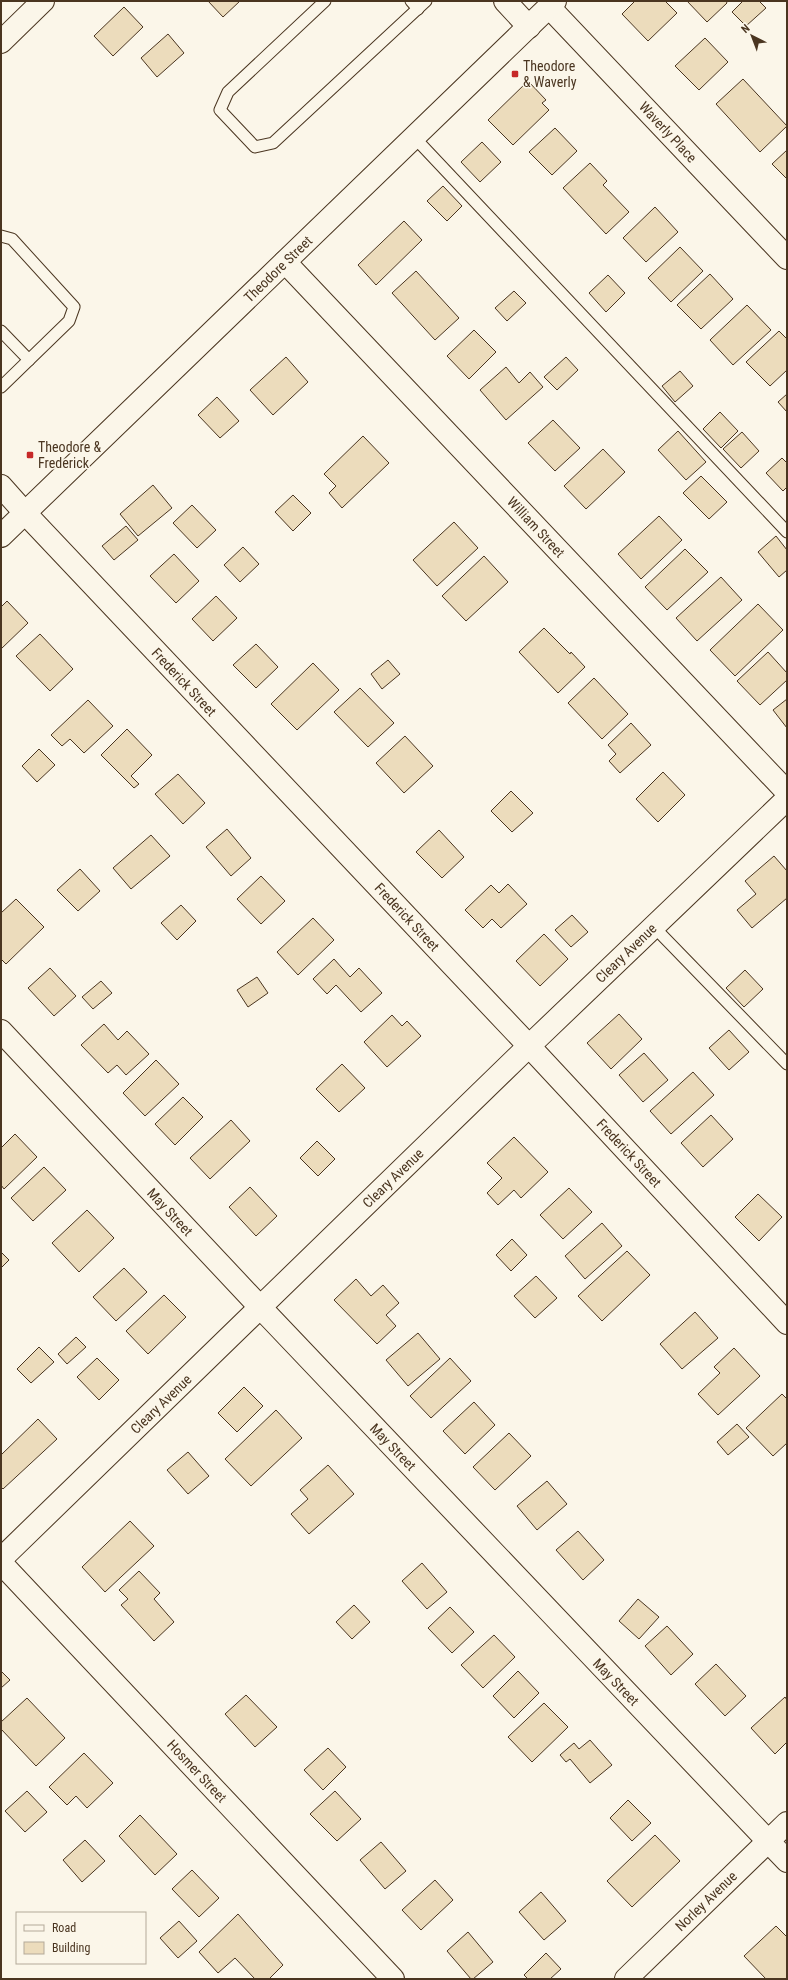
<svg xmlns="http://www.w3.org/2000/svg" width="788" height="1980" font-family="'Roboto Condensed',sans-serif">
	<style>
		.building { fill: #ecdcbc; stroke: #4a3520 }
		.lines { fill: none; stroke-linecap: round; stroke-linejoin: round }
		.service-casing { stroke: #4a3520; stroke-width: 13 }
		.minor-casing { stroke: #4a3520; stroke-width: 24 }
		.secondary-casing { stroke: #4a3520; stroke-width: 24 }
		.service { stroke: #fbf6e9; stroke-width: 11 }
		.minor { stroke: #fbf6e9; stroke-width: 22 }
		.secondary { stroke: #fbf6e9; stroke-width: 22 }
		.poi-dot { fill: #c62828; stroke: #fbf6e9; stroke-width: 1.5 }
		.labels { text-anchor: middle; stroke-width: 3; stroke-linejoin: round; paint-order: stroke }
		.poi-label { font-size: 14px; fill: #4a3520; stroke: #fbf6e9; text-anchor: start }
		.street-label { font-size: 14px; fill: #4a3520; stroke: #fbf6e9 }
	</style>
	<rect width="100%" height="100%" fill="#fbf6e9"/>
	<g class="building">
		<polygon points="208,1 240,1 223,17"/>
		<polygon points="635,1 665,1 677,13 648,41 622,14"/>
		<polygon points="687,1 726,1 727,3 707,22"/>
		<polygon points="743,1 759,1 766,8 746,26 732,12"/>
		<polygon points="124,7 143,27 113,56 94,36"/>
		<polygon points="168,34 184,53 157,77 141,58"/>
		<polygon points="705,38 728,62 699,90 675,66"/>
		<polygon points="743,79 787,126 760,152 716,104"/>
		<polygon points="528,81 546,100 542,103 549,110 513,145 488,120"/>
		<polygon points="555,128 577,151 552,175 529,152"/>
		<polygon points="482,142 501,162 480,182 461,162"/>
		<polygon points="787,150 787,179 772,164"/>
		<polygon points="590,163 607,181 603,185 629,212 606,234 563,188"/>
		<polygon points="443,186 462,206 447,221 427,201"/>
		<polygon points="655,207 678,232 646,262 623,238"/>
		<polygon points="404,221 422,240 376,285 358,265"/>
		<polygon points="680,247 703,271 671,302 648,278"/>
		<polygon points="416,271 459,318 435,340 392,293"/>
		<polygon points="710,274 733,299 701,329 677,305"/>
		<polygon points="608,275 625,293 606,312 589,293"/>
		<polygon points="514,291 526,303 507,321 495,308"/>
		<polygon points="747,305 771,330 733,365 710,340"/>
		<polygon points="474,330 496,352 469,379 447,356"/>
		<polygon points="779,331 787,339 787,370 770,386 746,362"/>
		<polygon points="286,357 308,382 273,415 250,390"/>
		<polygon points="566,357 578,370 557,390 544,377"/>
		<polygon points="506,367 519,383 530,372 543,387 506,420 480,390"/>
		<polygon points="680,371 693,386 675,402 662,386"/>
		<polygon points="787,394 787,412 778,402"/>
		<polygon points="217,397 239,421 220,438 198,415"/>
		<polygon points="720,412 738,431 721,448 703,429"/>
		<polygon points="553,420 580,448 555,471 528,443"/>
		<polygon points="678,431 706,462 686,480 658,450"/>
		<polygon points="742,432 759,451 741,468 723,449"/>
		<polygon points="363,436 389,463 342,508 329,493 336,486 324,474"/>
		<polygon points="603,449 625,472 586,509 564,486"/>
		<polygon points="782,458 787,463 787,487 783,491 766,473"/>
		<polygon points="701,476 727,502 709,519 683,493"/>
		<polygon points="153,485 172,508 138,536 120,514"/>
		<polygon points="293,495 311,513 293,531 275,512"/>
		<polygon points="192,505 216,530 197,548 173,523"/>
		<polygon points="659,516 682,540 641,579 618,554"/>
		<polygon points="454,522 478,548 437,586 413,560"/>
		<polygon points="126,526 138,540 114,560 102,546"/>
		<polygon points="776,536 787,550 787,570 779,577 758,552"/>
		<polygon points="243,547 259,564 240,582 224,565"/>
		<polygon points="685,549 708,572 667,610 645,587"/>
		<polygon points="174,554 199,581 176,603 150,576"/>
		<polygon points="484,556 508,582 466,621 442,596"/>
		<polygon points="721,577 742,600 697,641 676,618"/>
		<polygon points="216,596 237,618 213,641 192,619"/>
		<polygon points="7,601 28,623 1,649 1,607"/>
		<polygon points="758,604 783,630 735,676 710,650"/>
		<polygon points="544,628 570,654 571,652 585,667 558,693 519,652"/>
		<polygon points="40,634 73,669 50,691 16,656"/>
		<polygon points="256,644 278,667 256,688 233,665"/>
		<polygon points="768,652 787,673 787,680 760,705 737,681"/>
		<polygon points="388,660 400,674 382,689 371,674"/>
		<polygon points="313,663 339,690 297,730 271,704"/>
		<polygon points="594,678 628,714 602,739 568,703"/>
		<polygon points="360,688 394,723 368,747 334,712"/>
		<polygon points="787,699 787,728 773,710"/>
		<polygon points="88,700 113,726 84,753 70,739 62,746 51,735"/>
		<polygon points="631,723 651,745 620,773 609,761 616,754 608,745"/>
		<polygon points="127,729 152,755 131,776 139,784 134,788 101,755"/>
		<polygon points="405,736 433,766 404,793 376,763"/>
		<polygon points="39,749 55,765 37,782 22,766"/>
		<polygon points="663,772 685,795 658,822 636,799"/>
		<polygon points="178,774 205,803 183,824 155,794"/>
		<polygon points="511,791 533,813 512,832 491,811"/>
		<polygon points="227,829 251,858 231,876 206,847"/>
		<polygon points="439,830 464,857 442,878 416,852"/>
		<polygon points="151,835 170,856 131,889 113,868"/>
		<polygon points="774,856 787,871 787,898 752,928 737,910 756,894 745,881"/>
		<polygon points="80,869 100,891 78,911 57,890"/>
		<polygon points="261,876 285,901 261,924 237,899"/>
		<polygon points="508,884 527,904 501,928 492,919 483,928 465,910 491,885 499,893"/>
		<polygon points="16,899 44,927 6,964 1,959 1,913"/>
		<polygon points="181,905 196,921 177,940 161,923"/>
		<polygon points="572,915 588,932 571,947 555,930"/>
		<polygon points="313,918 334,940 298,975 277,952"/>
		<polygon points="544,934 568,959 540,986 516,961"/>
		<polygon points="334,959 350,977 359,968 382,993 361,1012 336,985 327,994 313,979"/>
		<polygon points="50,968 76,996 54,1016 28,988"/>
		<polygon points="745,970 763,989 744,1007 726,988"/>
		<polygon points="257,977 268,993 248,1007 237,990"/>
		<polygon points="101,981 112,993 93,1009 82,997"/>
		<polygon points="619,1014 642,1039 611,1069 587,1043"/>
		<polygon points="392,1015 402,1026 407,1021 421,1036 387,1067 364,1042"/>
		<polygon points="104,1024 118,1040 127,1031 149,1054 126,1075 117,1065 108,1073 81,1045"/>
		<polygon points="729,1030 749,1052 729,1070 709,1048"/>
		<polygon points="644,1053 668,1080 643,1102 619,1075"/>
		<polygon points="156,1060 179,1084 145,1116 123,1093"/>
		<polygon points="342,1064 365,1088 339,1112 316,1089"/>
		<polygon points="693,1072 714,1095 671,1134 650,1111"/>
		<polygon points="183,1097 203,1117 175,1145 155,1124"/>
		<polygon points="711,1115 733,1139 703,1167 681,1143"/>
		<polygon points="231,1120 250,1141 210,1179 190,1158"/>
		<polygon points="15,1134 37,1157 4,1189 1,1185 1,1148"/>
		<polygon points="514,1137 548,1172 521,1198 514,1190 498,1205 487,1193 502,1178 487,1163"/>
		<polygon points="317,1141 335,1159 318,1176 300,1158"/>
		<polygon points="44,1167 66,1190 33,1221 11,1198"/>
		<polygon points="250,1187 277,1216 256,1236 229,1207"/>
		<polygon points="569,1188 592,1212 563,1239 540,1215"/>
		<polygon points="758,1194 782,1217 759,1241 735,1217"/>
		<polygon points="87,1210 114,1238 79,1272 52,1243"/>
		<polygon points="602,1223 622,1246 585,1279 565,1256"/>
		<polygon points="512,1239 527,1255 511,1271 496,1255"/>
		<polygon points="627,1251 650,1275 602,1321 578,1296"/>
		<polygon points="1,1252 9,1260 1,1268"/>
		<polygon points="124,1268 147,1292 116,1321 93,1297"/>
		<polygon points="536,1276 557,1298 535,1318 514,1296"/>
		<polygon points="356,1279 371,1296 383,1285 399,1303 386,1315 396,1326 377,1344 334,1300"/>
		<polygon points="164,1295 186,1317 148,1354 126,1331"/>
		<polygon points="695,1312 718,1338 682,1369 660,1344"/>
		<polygon points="418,1333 440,1359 408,1386 386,1360"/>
		<polygon points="76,1337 86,1347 67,1364 58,1354"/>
		<polygon points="39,1347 54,1362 31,1383 17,1369"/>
		<polygon points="734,1348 760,1376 718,1415 698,1394 720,1373 714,1367"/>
		<polygon points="97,1358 119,1380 99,1400 77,1377"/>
		<polygon points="450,1358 471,1381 431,1418 410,1396"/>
		<polygon points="244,1387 263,1406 237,1432 218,1413"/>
		<polygon points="782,1394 787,1399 787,1443 773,1456 746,1428"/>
		<polygon points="474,1402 495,1425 465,1454 443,1431"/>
		<polygon points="276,1410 302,1438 251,1486 225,1459"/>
		<polygon points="38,1419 57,1439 3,1489 1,1487 1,1455"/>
		<polygon points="737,1424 749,1437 728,1455 717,1442"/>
		<polygon points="509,1433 531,1456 495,1490 473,1467"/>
		<polygon points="188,1452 209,1476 188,1494 167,1470"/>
		<polygon points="328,1465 354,1494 309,1534 291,1514 308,1499 300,1490"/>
		<polygon points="547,1481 567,1504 537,1530 517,1506"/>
		<polygon points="130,1521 154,1546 105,1592 82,1567"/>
		<polygon points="578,1531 604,1560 583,1580 556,1550"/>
		<polygon points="422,1563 447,1592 427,1609 402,1581"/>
		<polygon points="139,1571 160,1593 154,1599 174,1622 154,1641 121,1605 128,1599 119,1590"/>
		<polygon points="638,1599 659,1617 639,1639 619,1621"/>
		<polygon points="354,1605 370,1622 352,1639 336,1622"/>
		<polygon points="450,1607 474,1632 452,1653 428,1628"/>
		<polygon points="667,1626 693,1654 671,1675 645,1646"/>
		<polygon points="494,1635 515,1657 483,1688 461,1665"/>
		<polygon points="716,1664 746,1696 725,1716 695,1684"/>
		<polygon points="1,1671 10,1680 1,1688"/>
		<polygon points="518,1671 539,1693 514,1718 493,1696"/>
		<polygon points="246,1695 277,1727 255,1747 225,1714"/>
		<polygon points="785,1697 787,1700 787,1742 775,1754 751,1728"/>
		<polygon points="27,1698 65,1738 36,1766 1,1729 1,1722"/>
		<polygon points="544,1703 568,1727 532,1762 508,1737"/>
		<polygon points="590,1740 612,1765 590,1783 570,1759 566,1762 560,1755 574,1743 579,1749"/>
		<polygon points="328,1748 346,1767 323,1790 304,1770"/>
		<polygon points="84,1753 113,1783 87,1808 76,1796 67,1805 49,1787"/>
		<polygon points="27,1791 47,1812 25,1832 5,1811"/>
		<polygon points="335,1791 361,1819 337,1841 310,1814"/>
		<polygon points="628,1800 651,1823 632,1841 610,1818"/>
		<polygon points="140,1815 177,1854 155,1875 119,1836"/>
		<polygon points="655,1835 680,1861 632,1907 607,1881"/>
		<polygon points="85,1840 105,1861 82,1882 63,1860"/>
		<polygon points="381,1842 406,1871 385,1889 360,1860"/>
		<polygon points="192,1870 219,1898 199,1917 172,1889"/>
		<polygon points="435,1880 453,1900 421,1930 402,1910"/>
		<polygon points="541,1892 566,1921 544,1940 519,1912"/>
		<polygon points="238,1914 283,1965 269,1979 255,1979 235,1958 218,1973 199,1952"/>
		<polygon points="179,1921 197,1941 178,1958 160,1938"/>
		<polygon points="776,1926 787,1937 787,1979 766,1979 744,1956"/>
		<polygon points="468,1932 493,1962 473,1979 471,1979 447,1951"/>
		<polygon points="546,1953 561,1969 550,1979 528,1979 524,1975"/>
	</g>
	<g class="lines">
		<g class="service-casing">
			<g id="service">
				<polyline points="325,1 228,92 220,110 255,147 273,143 426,1"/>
				<polyline points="411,1 418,9"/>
				<polyline points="414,137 787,532"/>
				<polyline points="1,236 12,239 74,307 69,321 1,387"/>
				<polyline points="1,331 29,360"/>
				<polyline points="654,927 787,1064"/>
			</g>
		</g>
		<g class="minor-casing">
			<g id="minor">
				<polyline points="505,1 529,27"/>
				<polyline points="549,7 787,258"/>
				<polyline points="1,42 43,1"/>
				<polyline points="285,262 787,792"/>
				<polyline points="1,486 25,513 529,1046 787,1323"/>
				<polyline points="1,1031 260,1307 787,1861"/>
				<polyline points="1,1559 529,1046 787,799"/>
				<polyline points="1,1563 393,1979"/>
				<polyline points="626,1979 787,1823"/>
			</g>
		</g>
		<g class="secondary-casing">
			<polyline id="secondary" points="1,536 555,1"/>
		</g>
		<use href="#service" class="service"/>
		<use href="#minor" class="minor"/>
		<use href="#secondary" class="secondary"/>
	</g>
	<g class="poi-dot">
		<rect x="511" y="70" width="8" height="8" rx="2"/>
		<rect x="26" y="451" width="8" height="8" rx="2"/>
	</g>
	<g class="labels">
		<g class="poi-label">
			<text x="523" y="71">Theodore<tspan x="523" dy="16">&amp; Waverly</tspan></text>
			<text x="38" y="452">Theodore &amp;<tspan x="38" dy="16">Frederick</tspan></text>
		</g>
		<g class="street-label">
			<text transform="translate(668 132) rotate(47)" y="5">Waverly Place</text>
			<text transform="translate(278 269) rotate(-44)" y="5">Theodore Street</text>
			<text transform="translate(536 527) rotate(47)" y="5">William Street</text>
			<text transform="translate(184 682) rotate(47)" y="5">Frederick Street</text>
			<text transform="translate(407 917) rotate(47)" y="5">Frederick Street</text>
			<text transform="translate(626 953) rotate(-44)" y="5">Cleary Avenue</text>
			<text transform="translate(629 1153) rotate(47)" y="5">Frederick Street</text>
			<text transform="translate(393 1178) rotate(-44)" y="5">Cleary Avenue</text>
			<text transform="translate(170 1212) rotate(47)" y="5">May Street</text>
			<text transform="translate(161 1404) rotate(-44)" y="5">Cleary Avenue</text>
			<text transform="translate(393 1447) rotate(46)" y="5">May Street</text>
			<text transform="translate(616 1682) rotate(46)" y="5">May Street</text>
			<text transform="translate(197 1771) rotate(47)" y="5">Hosmer Street</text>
			<text transform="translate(706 1901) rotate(-44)" y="5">Norley Avenue</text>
		</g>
	</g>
	<rect width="788" height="1980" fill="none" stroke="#4a3520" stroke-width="4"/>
	<rect x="16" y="1912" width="130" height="52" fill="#fbf6e9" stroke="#b4a999"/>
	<rect x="24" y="1925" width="20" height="6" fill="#fbf6e9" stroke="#b4a999"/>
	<text x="52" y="1932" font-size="12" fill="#4a3520">Road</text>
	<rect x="24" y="1942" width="20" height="12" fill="#ecdcbc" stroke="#b4a999"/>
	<text x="52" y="1952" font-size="12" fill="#4a3520">Building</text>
	<g transform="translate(752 36) rotate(318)" stroke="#fbf6e9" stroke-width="3" paint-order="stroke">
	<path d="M0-3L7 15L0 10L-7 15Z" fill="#4a3520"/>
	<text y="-6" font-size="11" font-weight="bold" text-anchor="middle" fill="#4a3520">N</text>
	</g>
</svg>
